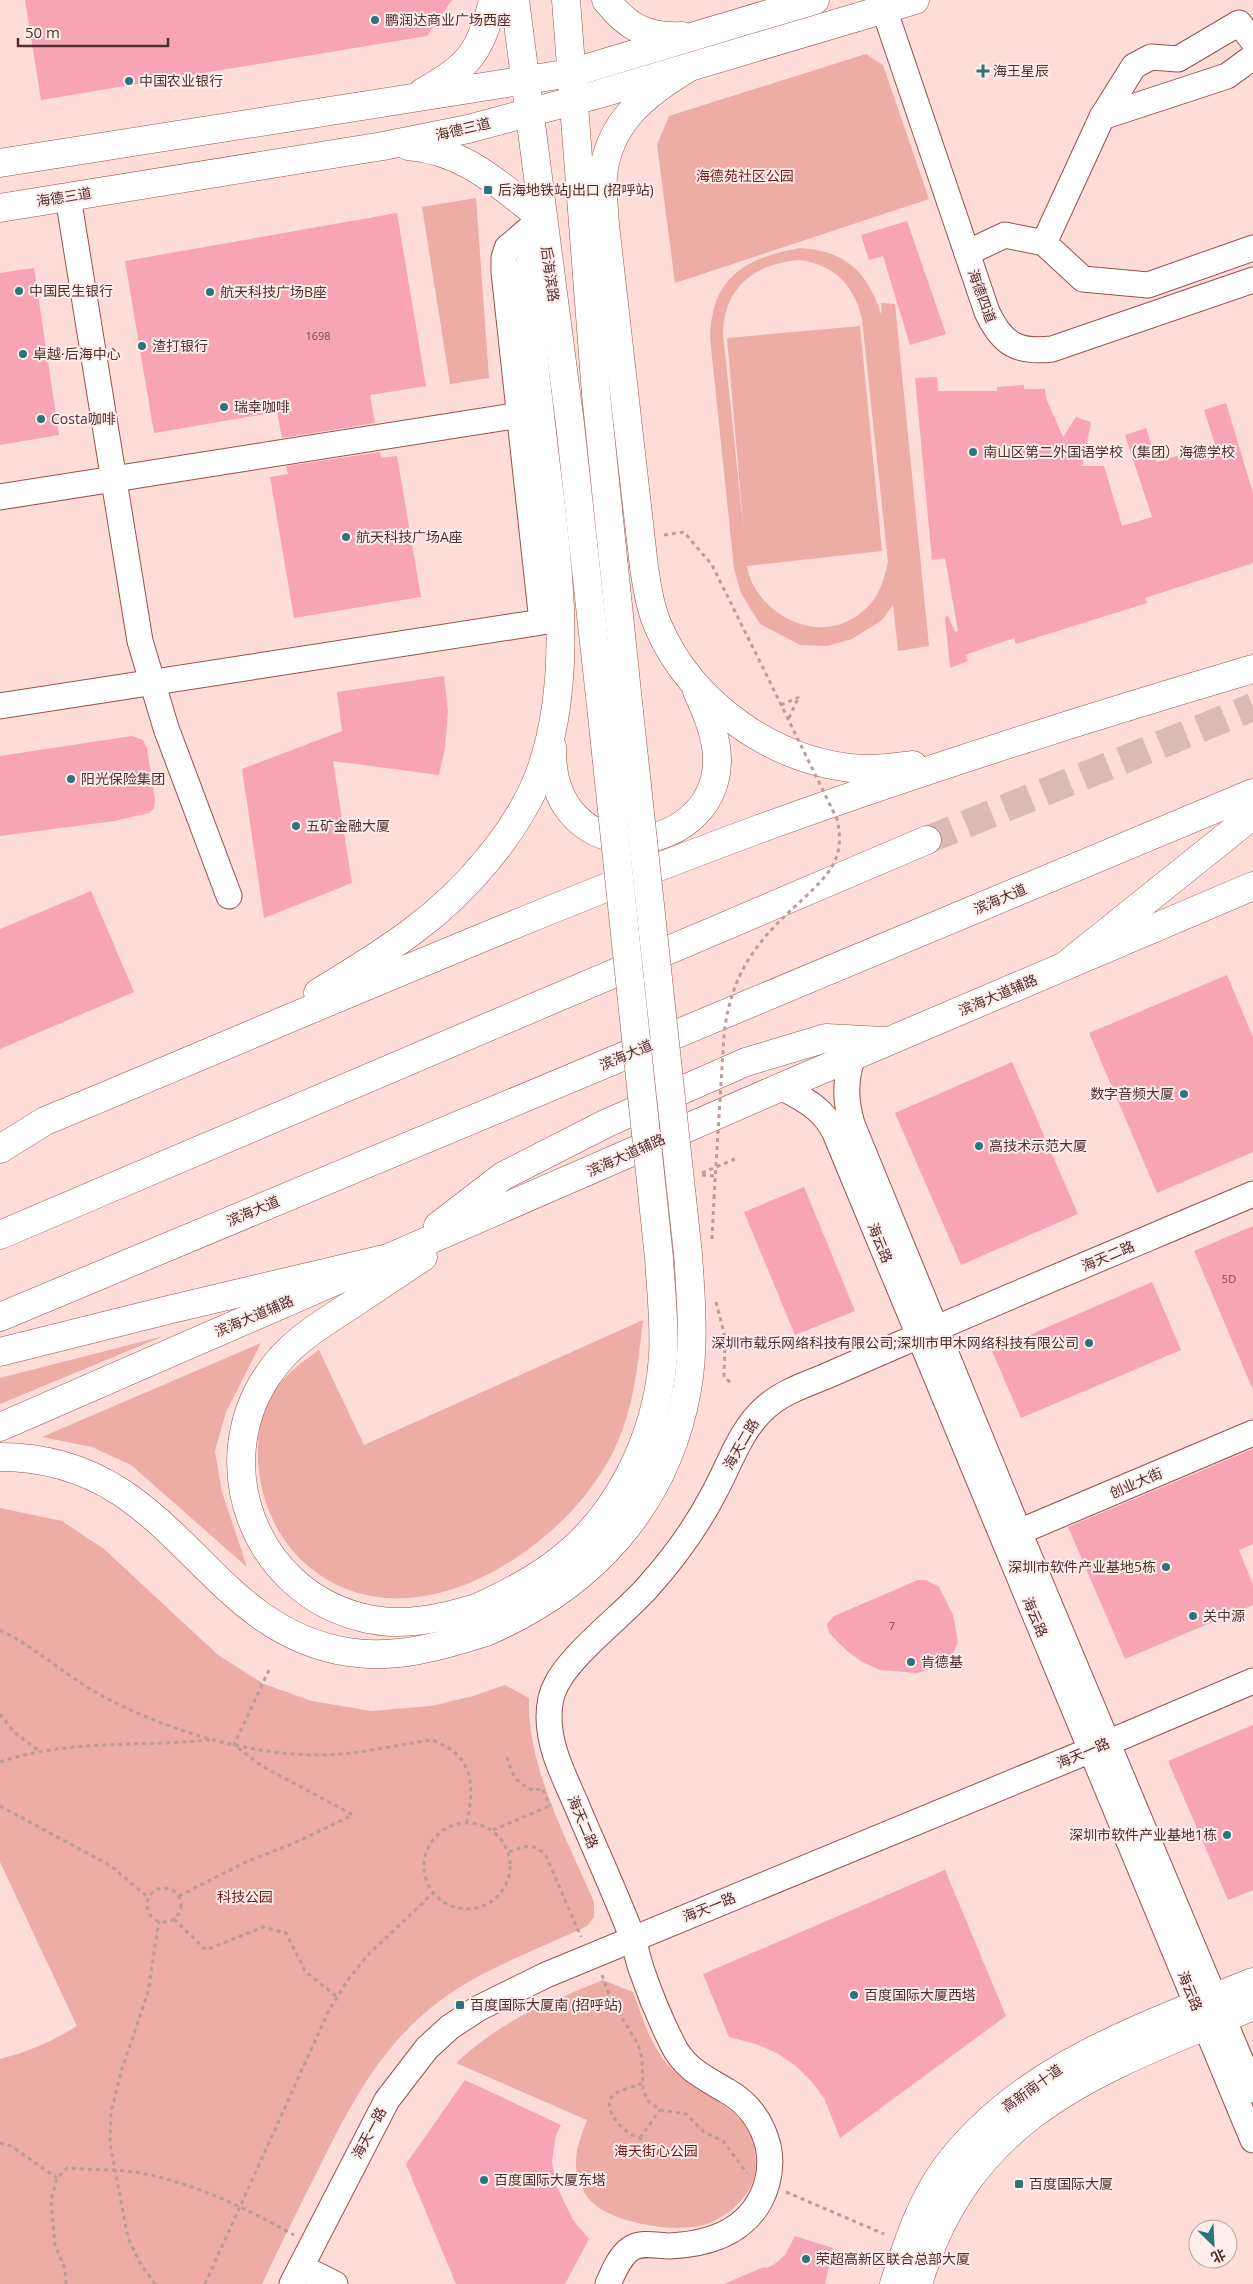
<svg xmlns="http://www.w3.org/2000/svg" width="1253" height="2284" font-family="'Open Sans','Noto Sans SC',sans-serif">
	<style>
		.green { fill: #edaca4; fill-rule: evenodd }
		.building { fill: #f7a5b4 }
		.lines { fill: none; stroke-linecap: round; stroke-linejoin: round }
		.highway-tunnel { stroke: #dbbab5; stroke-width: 28; stroke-dasharray: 28 14; stroke-linecap: butt }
		.minor-casing { stroke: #9a524a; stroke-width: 27 }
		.major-casing { stroke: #9a524a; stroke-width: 29 }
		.highway-casing { stroke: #9a524a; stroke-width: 29 }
		.path { stroke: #be9c98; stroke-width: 3; stroke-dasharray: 4 4; stroke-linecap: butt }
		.minor { stroke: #fff; stroke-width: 25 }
		.major { stroke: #fff; stroke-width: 28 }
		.highway { stroke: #fff; stroke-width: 28 }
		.major-bridge-casing { stroke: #9a524a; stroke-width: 29; stroke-linecap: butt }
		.path-bridge { stroke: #be9c98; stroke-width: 3; stroke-dasharray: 4 4; stroke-linecap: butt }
		.major-bridge { stroke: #fff; stroke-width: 28 }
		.poi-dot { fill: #2d757e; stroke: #ffedeb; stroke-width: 2 }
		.labels { text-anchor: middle; stroke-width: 4; stroke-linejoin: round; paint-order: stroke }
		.number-label { font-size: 11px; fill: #7a4d4e }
		.poi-label { font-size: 14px; fill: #51302c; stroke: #ffedeb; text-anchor: start }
		.street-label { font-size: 14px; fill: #51302c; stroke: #ffedeb }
		.park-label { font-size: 14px; fill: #731b17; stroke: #ffedeb }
	</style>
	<rect width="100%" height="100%" fill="#fedcd7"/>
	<g class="green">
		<polygon points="866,54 883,65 929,199 675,283 657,145 669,116"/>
		<polygon points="476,198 489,378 450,384 422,207"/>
		<path d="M800,248C847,251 868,273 882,316L881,303L895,304L929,646L898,651L893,605L882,620L852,639L827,646L800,645L760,624L741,593L734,569L710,337C712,277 745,258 800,248ZM799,260C835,265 854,285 862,319L888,562C885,574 882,588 875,598C849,634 804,636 772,608C760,598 749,582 747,566L882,551L860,326L727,338L744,534L723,334C724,287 754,264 799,260Z"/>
		<path d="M643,1320C638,1363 634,1409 614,1450C574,1535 449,1625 352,1591C291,1570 256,1511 258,1448C258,1432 262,1411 270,1397C285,1374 298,1365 319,1350L364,1445Z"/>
		<polygon points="164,1336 0,1404 0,1378"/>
		<polygon points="261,1343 226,1412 215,1451 222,1492 247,1567 131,1465 92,1447 42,1437"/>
		<path d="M0,1508L62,1521L104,1549L218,1655L264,1684L312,1701L371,1711L431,1706L473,1696L505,1685L529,1698C527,1768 567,1839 594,1902V1917L587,1926C536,1951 479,1969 433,2006C378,2050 348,2109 317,2172C298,2209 280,2246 262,2284H0V2059C28,2052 53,2041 77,2026L0,1862Z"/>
		<path d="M603,1980L633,1992C642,2016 650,2044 667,2064C698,2100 755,2103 756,2163C757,2193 727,2220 699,2226C671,2232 616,2223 594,2204C584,2196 577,2179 576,2167C575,2150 581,2136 587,2120L456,2063C504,2019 544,2004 603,1980Z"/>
	</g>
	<g class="building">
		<polygon points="25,0 452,0 427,36 41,100"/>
		<polygon points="397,213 426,386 370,395 375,423 282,438 277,412 154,433 125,261"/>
		<polygon points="907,221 946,334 910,345 883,256 869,260 861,235"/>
		<polygon points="34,268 59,435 0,445 0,273"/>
		<polygon points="937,377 938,391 997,391 997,387 1024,385 1024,389 1045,389 1046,398 1063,437 1076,417 1091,422 1082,466 1104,466 1122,526 1152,517 1125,435 1146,428 1157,462 1215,444 1204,410 1226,403 1253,493 1253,563 1145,598 1147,603 1016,644 1014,638 965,655 968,661 950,668 945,617 948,616 955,632 958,631 945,558 932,560 915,378"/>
		<polygon points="380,452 381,458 397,456 421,597 294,618 270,477 288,474 286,466"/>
		<polygon points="444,676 448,711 445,748 439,775 333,761 352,883 264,918 242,769 342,731 337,692"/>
		<polygon points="132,736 143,740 147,748 155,800 154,808 149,813 114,821 0,836 0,756"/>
		<polygon points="91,891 134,992 0,1049 0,929"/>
		<polygon points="1227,975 1253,1037 1253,1152 1157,1193 1089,1033"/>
		<polygon points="1012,1062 1078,1214 961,1265 895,1113"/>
		<polygon points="804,1187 855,1311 795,1335 744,1212"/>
		<polygon points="1253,1226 1253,1390 1194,1251"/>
		<polygon points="1152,1282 1181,1350 1021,1418 992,1351"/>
		<polygon points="1253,1449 1253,1544 1239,1550 1253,1585 1253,1605 1125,1659 1068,1527"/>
		<polygon points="918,1580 926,1580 939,1587 953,1615 958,1642 950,1660 943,1666 917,1673 880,1670 862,1662 847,1651 829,1633 827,1624 834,1616"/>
		<polygon points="1253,1725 1253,1890 1228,1900 1168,1761"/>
		<polygon points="945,1870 1006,2016 840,2138 824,2098 812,2082 796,2066 777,2053 756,2044 729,2037 703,1974"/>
		<polygon points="465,2080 561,2125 556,2135 552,2162 556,2185 573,2220 589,2239 565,2284 456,2284 406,2164"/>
		<polygon points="795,2236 833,2248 825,2284 724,2284 764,2267 767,2268 776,2263 785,2255"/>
	</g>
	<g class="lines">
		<polyline class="highway-tunnel" points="927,840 1253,707"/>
		<g class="minor-casing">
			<g id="minor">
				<path d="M881,0L987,312C1002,344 1017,353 1052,349L1253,280"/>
				<polyline points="1102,117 1134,66 1151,57 1178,59 1239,23 1253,41"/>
				<polyline points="68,197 140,641 166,728 229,896"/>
				<polyline points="1044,243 1083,279 1148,285 1253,248"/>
				<polyline points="967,253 1005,235 1044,243 1102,117 1227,76 1253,57"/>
				<polyline points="0,497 520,415"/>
				<polyline points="0,706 542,622 504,272 504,258 507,248 542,218"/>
				<path d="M852,1058C845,1082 845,1100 852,1124L1019,1532L1253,2090"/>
				<path d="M781,1087C804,1099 824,1109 835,1133L1253,2140"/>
				<polyline points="1019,1532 1253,1433"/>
				<polyline points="301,2267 335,2284"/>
				<polyline points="292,2284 387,2100 427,2048 450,2027 479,2008 546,1975 1091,1750 1253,1681"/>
				<path d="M608,2284C613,2273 619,2257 630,2249C642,2241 657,2246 670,2246C714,2244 754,2229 767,2183C777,2147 759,2109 727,2091C704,2077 684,2069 672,2043C661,2021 651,1997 643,1974C638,1961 636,1947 631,1934C614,1890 594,1847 576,1804C564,1776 549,1748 549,1717C549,1706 551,1694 556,1685C570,1655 623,1615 647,1588C673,1559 696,1528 714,1493C730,1464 740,1430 765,1408C781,1393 804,1385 824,1377C849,1366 875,1355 900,1344C1017,1293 1135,1244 1253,1194"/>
			</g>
		</g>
		<g class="major-casing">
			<g id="major">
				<polyline points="515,0 570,424 602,715"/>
				<polyline points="566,0 596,394 629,712"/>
				<path d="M606,0C627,27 647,38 682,36"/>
				<path d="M688,68C645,94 609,122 603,175C602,191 604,209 605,225L644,567C647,587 650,607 658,626C692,705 777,765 864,769C880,769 896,767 913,765"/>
				<path d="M423,92C469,67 481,51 493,0"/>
				<path d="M408,146C466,151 498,184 542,218"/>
				<polyline points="0,163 571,73 815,0"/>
				<polyline points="0,208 383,146 468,129 599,94 915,0"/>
				<path d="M552,747C549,876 713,860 717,763C718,739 707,713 697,691"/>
				<path d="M318,993C350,973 384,953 414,930C464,893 518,832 540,773C578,668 554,540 542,432C538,395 533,359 530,322C529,309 527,295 527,282C528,263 538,237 542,218"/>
				<path d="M0,1149L45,1121C282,1023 518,918 759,829C922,770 1087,718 1253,669"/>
				<polyline points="438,1226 503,1176 607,1123 746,1062 826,1038 884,1041"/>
				<path d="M423,1257C399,1273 375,1289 351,1305C320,1325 288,1344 268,1375C207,1465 255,1590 360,1617C399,1628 441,1619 479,1607"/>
				<polyline points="0,1427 781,1087 1253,886"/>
				<path d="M0,1457C42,1457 83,1468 119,1491C201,1544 241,1635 348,1652C394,1660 442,1646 486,1632"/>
				<path d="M894,2284C907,2245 920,2204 944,2170C1018,2068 1141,2028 1253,1982"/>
				<path d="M918,2284C971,2109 1101,2070 1253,2006"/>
			</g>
		</g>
		<g class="highway-casing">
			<g id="highway">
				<polyline points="1066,965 1253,815"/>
				<polyline points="0,1235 927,840"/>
				<polyline points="0,1317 1253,793"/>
				<polyline points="0,1352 172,1309 392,1257"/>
			</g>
		</g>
		<g class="path">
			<polyline points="664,535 684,532 712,565 766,674"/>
			<polyline points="781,705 799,697"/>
			<polyline points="789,718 799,696"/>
			<polyline points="702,1173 735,1159"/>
			<polyline points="702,1175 715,1176"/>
			<polyline points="712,1239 714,1198"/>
			<polyline points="716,1302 725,1337 724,1377 730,1382"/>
			<path d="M0,1630C39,1649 70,1680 108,1699C170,1731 246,1754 315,1755C354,1756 393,1745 432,1740C473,1755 475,1783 467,1822"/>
			<polyline points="269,1670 234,1745 262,1766 353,1815"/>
			<polyline points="0,1714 14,1732 39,1751"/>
			<path d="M507,1757C513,1778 515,1781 534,1791L542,1788L550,1806"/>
			<path d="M0,1762C67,1739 141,1747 210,1740"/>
			<polyline points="0,1806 111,1866 149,1898"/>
			<circle cx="467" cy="1866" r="43"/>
			<polyline points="493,1830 552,1805"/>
			<path d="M509,1852C524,1846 534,1842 546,1856L581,1937"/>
			<circle cx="164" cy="1905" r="17"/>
			<polyline points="179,1896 248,1861 292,1844 353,1815"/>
			<polyline points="174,1919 206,1950 263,1927 286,1933 305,1971 337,1997"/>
			<polyline points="602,1975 612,2002 638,2044 642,2058 643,2089 647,2100 660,2110 686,2114 704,2132 723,2141 747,2173"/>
			<polyline points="640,2138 660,2110"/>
			<path d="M642,2139C627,2136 599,2110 613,2095C617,2091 636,2086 643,2083"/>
			<polyline points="0,2143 11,2146 57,2178"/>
			<polyline points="786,2192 884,2234"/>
			<path d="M66,2284L65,2269L55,2245L51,2201L57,2178L67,2168C90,2170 119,2169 140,2173C195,2183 245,2208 294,2235"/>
			<polyline points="155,2284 140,2263 128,2238 110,2143 111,2112 122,2069 148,1992 159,1921"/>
			<polyline points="205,2284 329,2010 348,1980 367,1956 433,1893"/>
		</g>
		<use href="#minor" class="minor"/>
		<use href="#major" class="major"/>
		<use href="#highway" class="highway"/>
		<g class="major-bridge-casing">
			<g id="major-bridge">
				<path d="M479,1607C505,1595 529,1583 552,1566C618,1519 657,1437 663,1357C665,1325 661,1291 659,1258L602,715"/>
				<path d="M486,1632C592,1586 666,1506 687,1390C695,1345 691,1299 688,1254L629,712"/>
			</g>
		</g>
		<path class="path-bridge" d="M714,1198L724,1035C727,1005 737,974 755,950C768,931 785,916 802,900C829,874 846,859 837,819L766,674"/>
		<use href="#major-bridge" class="major-bridge"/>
	</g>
	<g class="poi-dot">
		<circle cx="375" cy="20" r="5"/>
		<path d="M980.5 63.5h5v5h5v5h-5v5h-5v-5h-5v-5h5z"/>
		<circle cx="129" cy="81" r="5"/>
		<rect x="483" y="185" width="10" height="10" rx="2.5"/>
		<circle cx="19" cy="291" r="5"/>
		<circle cx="210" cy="292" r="5"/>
		<circle cx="142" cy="346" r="5"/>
		<circle cx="23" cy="354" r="5"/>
		<circle cx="224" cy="407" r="5"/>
		<circle cx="41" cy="419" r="5"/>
		<circle cx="973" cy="452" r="5"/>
		<circle cx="346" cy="537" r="5"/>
		<circle cx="71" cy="779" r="5"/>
		<circle cx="296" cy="826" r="5"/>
		<circle cx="1184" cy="1094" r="5"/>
		<circle cx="979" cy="1146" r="5"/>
		<circle cx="1089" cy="1343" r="5"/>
		<circle cx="1166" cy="1567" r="5"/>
		<circle cx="1193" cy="1616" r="5"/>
		<circle cx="911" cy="1662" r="5"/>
		<circle cx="1227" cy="1835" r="5"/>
		<circle cx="854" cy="1995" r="5"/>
		<rect x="455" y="2000" width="10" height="10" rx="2.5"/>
		<circle cx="484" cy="2180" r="5"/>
		<rect x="1014" y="2179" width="10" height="10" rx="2.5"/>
		<circle cx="806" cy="2259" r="5"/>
	</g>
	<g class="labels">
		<g class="number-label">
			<text x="318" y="340">1698</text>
			<text x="1229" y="1283">5D</text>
			<text x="892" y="1630">7</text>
		</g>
		<g class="poi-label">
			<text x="385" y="25">鹏润达商业广场西座</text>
			<text x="993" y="76">海王星辰</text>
			<text x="139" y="86">中国农业银行</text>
			<text x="498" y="195">后海地铁站J出口 (招呼站)</text>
			<text x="29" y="296">中国民生银行</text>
			<text x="220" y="297">航天科技广场B座</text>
			<text x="152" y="351">渣打银行</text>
			<text x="33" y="359">卓越·后海中心</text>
			<text x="234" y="412">瑞幸咖啡</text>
			<text x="51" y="424">Costa咖啡</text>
			<text x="983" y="457">南山区第二外国语学校（集团）海德学校</text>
			<text x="356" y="542">航天科技广场A座</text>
			<text x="81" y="784">阳光保险集团</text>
			<text x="306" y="831">五矿金融大厦</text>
			<text x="1174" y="1099" text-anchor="end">数字音频大厦</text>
			<text x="989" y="1151">高技术示范大厦</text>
			<text x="1079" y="1348" text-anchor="end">深圳市载乐网络科技有限公司;深圳市甲木网络科技有限公司</text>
			<text x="1156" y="1572" text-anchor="end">深圳市软件产业基地5栋</text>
			<text x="1203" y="1621">关中源</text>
			<text x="921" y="1667">肯德基</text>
			<text x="1217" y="1840" text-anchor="end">深圳市软件产业基地1栋</text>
			<text x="864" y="2000">百度国际大厦西塔</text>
			<text x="470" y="2010">百度国际大厦南 (招呼站)</text>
			<text x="494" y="2185">百度国际大厦东塔</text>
			<text x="1029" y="2189">百度国际大厦</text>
			<text x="816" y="2264">荣超高新区联合总部大厦</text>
		</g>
		<g class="street-label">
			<text transform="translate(463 129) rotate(-13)" y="5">海德三道</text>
			<text transform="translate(64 197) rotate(-9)" y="5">海德三道</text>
			<text transform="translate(550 274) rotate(82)" y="5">后海滨路</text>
			<text transform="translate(982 296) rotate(70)" y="5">海德四道</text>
			<text transform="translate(1000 899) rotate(-23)" y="5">滨海大道</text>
			<text transform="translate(998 995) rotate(-23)" y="5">滨海大道辅路</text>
			<text transform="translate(626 1055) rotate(-23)" y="5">滨海大道</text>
			<text transform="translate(626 1155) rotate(-24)" y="5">滨海大道辅路</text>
			<text transform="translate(253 1211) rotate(-23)" y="5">滨海大道</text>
			<text transform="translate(880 1243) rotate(68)" y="5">海云路</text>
			<text transform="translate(1108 1256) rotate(-23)" y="5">海天二路</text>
			<text transform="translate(254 1316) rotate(-23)" y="5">滨海大道辅路</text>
			<text transform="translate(741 1444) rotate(-60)" y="5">海天二路</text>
			<text transform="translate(1136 1483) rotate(-23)" y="5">创业大街</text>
			<text transform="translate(1035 1617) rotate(67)" y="5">海云路</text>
			<text transform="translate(1083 1753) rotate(-23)" y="5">海天一路</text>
			<text transform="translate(583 1822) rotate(67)" y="5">海天二路</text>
			<text transform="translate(709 1907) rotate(-22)" y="5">海天一路</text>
			<text transform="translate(1190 1991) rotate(68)" y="5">海云路</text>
			<text transform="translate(1032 2088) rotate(-36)" y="5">高新南十道</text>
			<text transform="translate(369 2133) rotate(-62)" y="5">海天一路</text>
		</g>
		<g class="park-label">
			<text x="745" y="181">海德苑社区公园</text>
			<text x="245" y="1902">科技公园</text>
			<text x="656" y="2156">海天街心公园</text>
		</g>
	</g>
	<g transform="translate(1213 2244) rotate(156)"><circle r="24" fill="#ffedeb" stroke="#b9a19f"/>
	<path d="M0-4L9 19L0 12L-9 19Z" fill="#2d757e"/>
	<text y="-8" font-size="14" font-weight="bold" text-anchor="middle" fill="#51302c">北</text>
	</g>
	<path d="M18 38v8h150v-8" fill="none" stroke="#51302c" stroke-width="2.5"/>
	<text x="25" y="38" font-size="15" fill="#51302c" stroke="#ffedeb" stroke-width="4" paint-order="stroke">50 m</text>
</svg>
